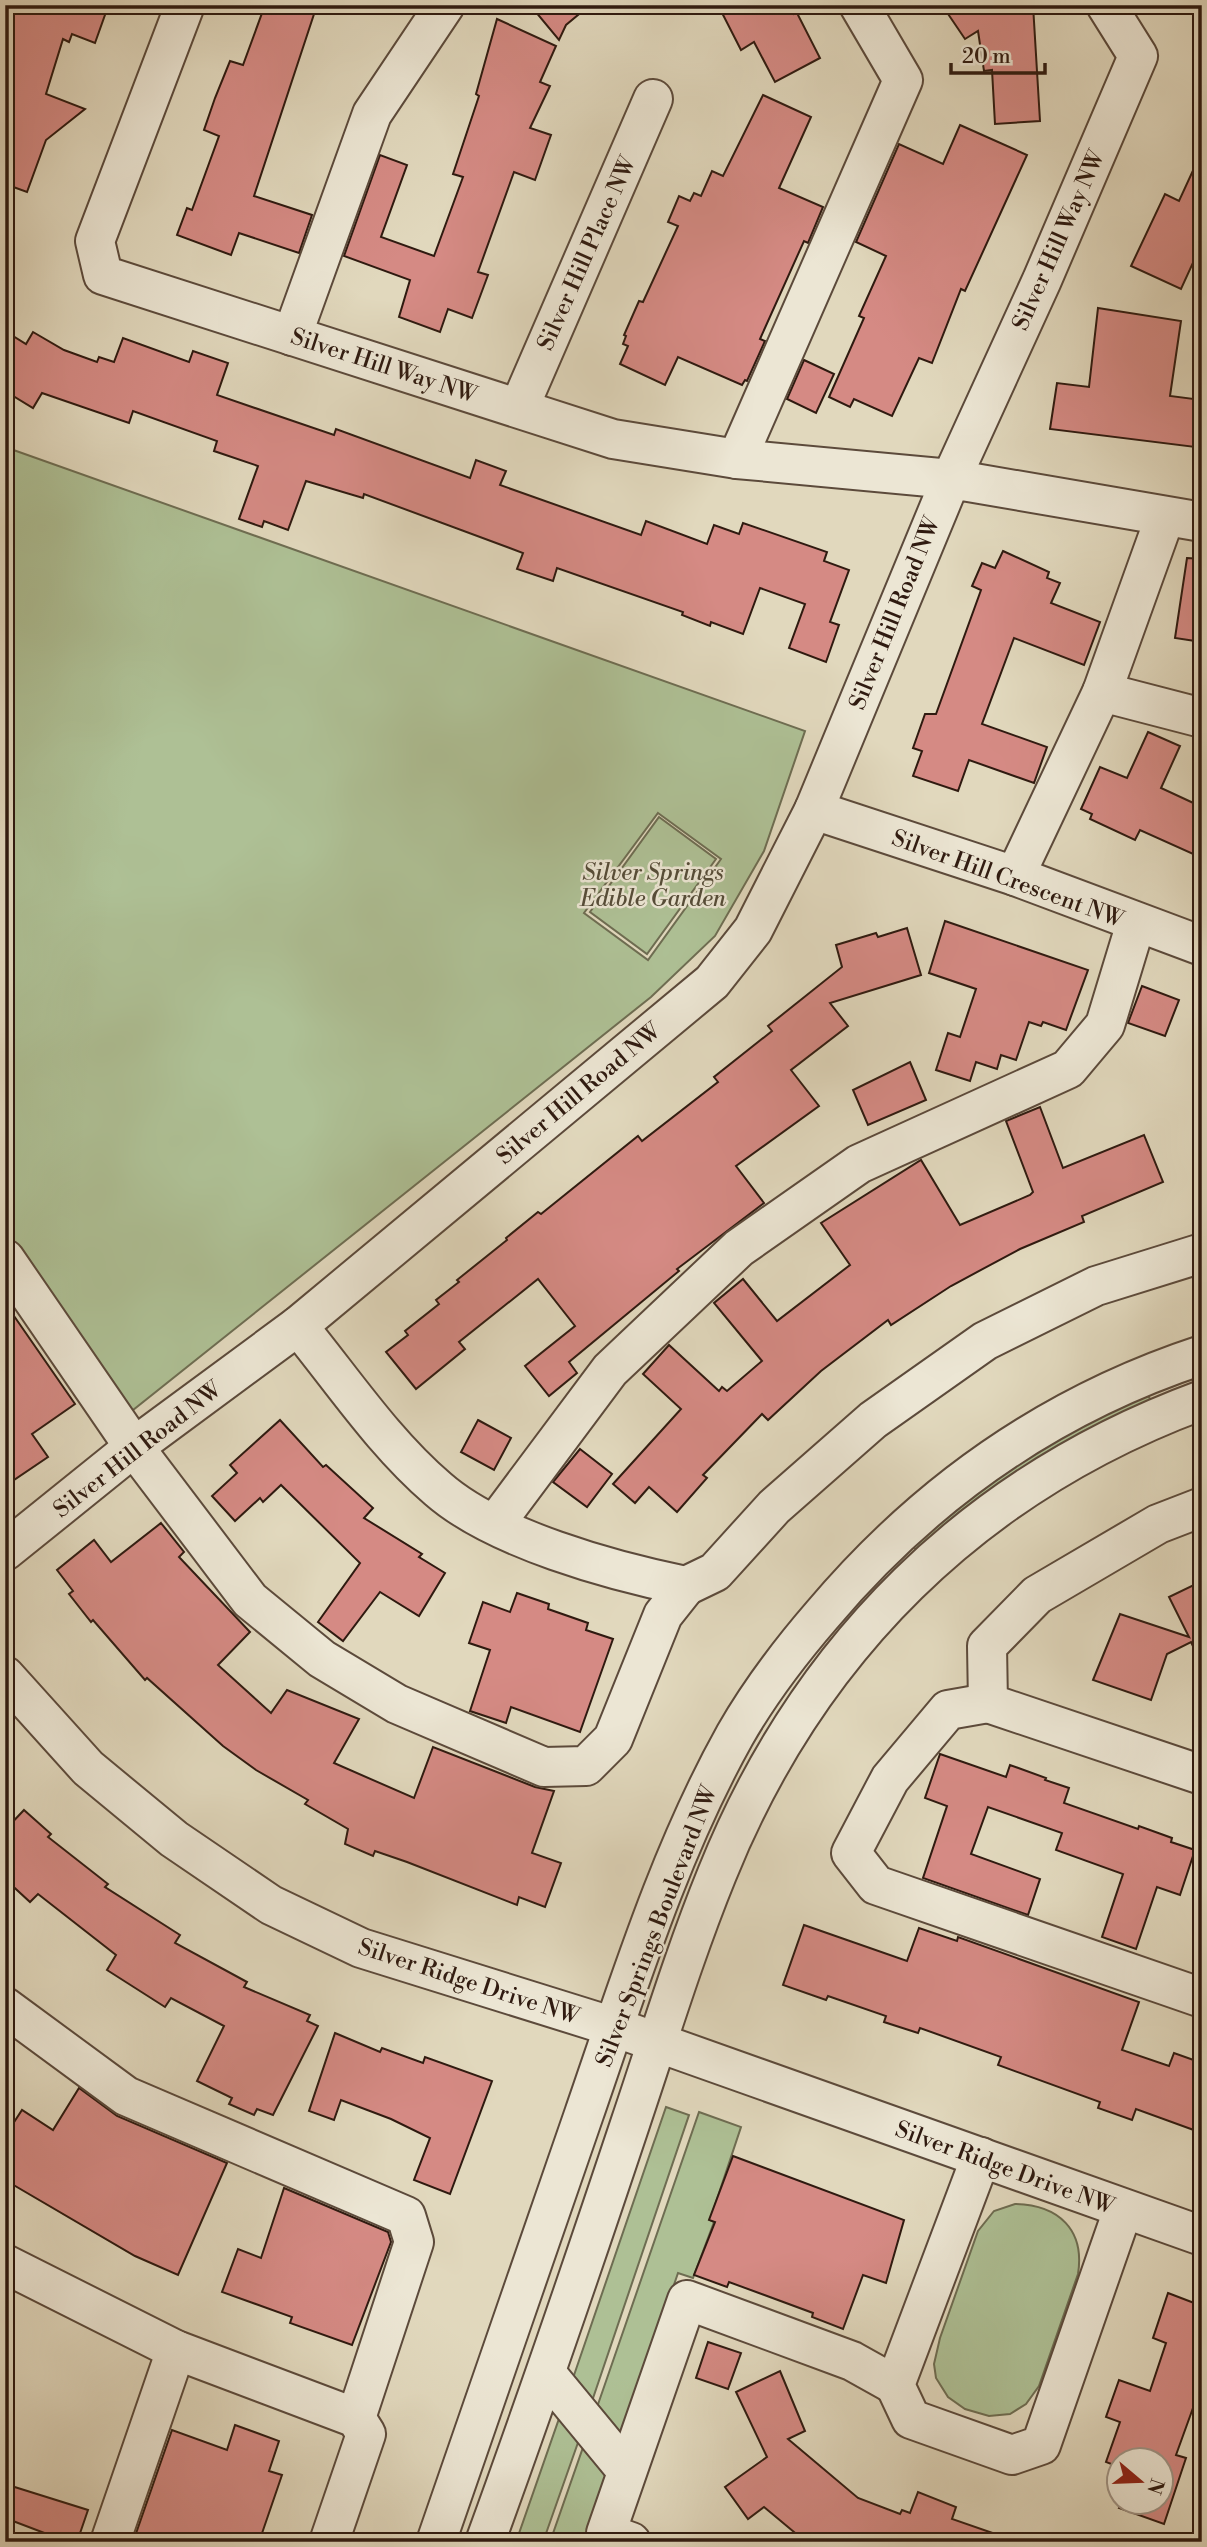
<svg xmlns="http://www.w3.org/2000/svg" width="1207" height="2547" font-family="'Libre Bodoni',serif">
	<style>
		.green { fill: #aec095; stroke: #6e6d52; stroke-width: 2; fill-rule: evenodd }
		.building { fill: #d58a84; stroke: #2f1a10; stroke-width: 2 }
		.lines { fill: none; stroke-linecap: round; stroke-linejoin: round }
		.minor-casing { stroke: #5c4a3b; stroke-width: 42 }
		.minor { stroke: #ece6d4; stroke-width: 38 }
		.labels { text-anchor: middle; stroke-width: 5; stroke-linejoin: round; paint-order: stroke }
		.street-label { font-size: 23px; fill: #2f1a10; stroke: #ece6d4 }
		.park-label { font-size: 23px; font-style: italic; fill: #554c38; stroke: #ece6d4 }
	</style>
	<rect width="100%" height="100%" fill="#e1d8bd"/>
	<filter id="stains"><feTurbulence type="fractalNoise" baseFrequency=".00286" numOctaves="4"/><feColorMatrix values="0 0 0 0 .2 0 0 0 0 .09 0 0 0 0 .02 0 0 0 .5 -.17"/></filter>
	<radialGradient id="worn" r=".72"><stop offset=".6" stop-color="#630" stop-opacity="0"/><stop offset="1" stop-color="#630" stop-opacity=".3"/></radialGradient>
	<g class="green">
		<path d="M5,447L805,731L764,851L715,936L651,997L128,1414L5,1244ZM658,813L721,859L648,960L584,913Z"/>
		<polygon points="659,817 716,859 647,954 590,912"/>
		<polygon points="1142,1388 1151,1400 922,1555 909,1543 977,1481"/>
		<polygon points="666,2107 689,2115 590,2407 572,2381"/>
		<polygon points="699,2112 741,2127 710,2220 714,2222 693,2278 678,2273 619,2446 595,2413"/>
		<path d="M1015,2204C1059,2205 1085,2230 1078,2274L1039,2386L1026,2404L1010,2414L989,2416L965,2409L948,2397L936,2378L934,2364L940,2338L978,2231L994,2211Z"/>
		<polygon points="561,2413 581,2434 543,2542 516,2542"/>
		<polygon points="587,2436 607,2478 604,2542 550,2542"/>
	</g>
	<g class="building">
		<polygon points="26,5 87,5 106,12 95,43 72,34 69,42 63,39 46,94 85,109 46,140 27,192 5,184 5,15 24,12"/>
		<polygon points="265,5 317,5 254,196 312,215 299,253 239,233 231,255 177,235 187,208 192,210 219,136 204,130 215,98 230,61 243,65"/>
		<polygon points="530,5 590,5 566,25 559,40"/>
		<polygon points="718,5 789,5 794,14 797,13 820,58 775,82 754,42 741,50"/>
		<polygon points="942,5 1033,5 1040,121 995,124 992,70 984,71 978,31 965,39"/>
		<polygon points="497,19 556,46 540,82 550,86 530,128 551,135 535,180 514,172 478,272 488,275 472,318 448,309 440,332 399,317 410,280 344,256 380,155 407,165 381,237 434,256 463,177 453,174 479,96 476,94"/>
		<polygon points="763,95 811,117 779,188 823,207 808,243 804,241 760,339 765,341 747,381 745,380 742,385 678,357 665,385 620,364 628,346 623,344 626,336 624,335 639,301 643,302 678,226 668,222 679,196 690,201 694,193 701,196 712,171 723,176"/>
		<polygon points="960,125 1027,155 965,291 961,289 932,363 919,358 892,416 854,399 850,407 829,397 864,318 859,316 886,256 856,242 899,144 943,164"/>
		<polygon points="1202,151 1202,243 1181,289 1131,266 1165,194 1179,201"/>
		<polygon points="1098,308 1181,321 1170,396 1202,400 1195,447 1050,429 1057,383 1089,387"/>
		<polygon points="5,331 26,344 33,332 64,350 97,362 99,357 114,362 123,338 189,362 193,351 228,363 217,395 334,435 336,429 470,478 476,460 506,471 500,485 641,535 646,521 707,544 714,525 739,534 743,523 827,552 824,561 849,570 830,622 839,625 826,662 789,648 805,604 760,588 743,634 711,622 710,626 682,615 683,612 557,568 553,581 517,569 523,553 364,494 363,498 306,481 288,530 264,521 262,527 239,519 258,466 214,451 217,441 133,411 129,423 42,393 33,408 5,391"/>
		<polygon points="804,360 834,374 816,413 787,399"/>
		<polygon points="1003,551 1049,572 1047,578 1060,583 1051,603 1100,622 1084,665 1014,638 982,724 1047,747 1034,783 969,760 958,791 913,776 922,751 913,748 925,714 936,714 981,590 972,586 982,563 995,568"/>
		<polygon points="1187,558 1202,559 1202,642 1175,638"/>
		<polygon points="1148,732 1180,746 1161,788 1202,807 1202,858 1140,830 1135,840 1090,819 1092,814 1081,809 1100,767 1127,778"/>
		<polygon points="945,921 1088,970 1066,1030 1043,1022 1041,1026 1029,1022 1016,1060 1001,1055 997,1069 976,1062 970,1081 936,1070 948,1033 960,1037 976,989 929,973"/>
		<polygon points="907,928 921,975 830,1003 848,1026 791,1070 819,1106 736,1166 764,1203 677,1269 679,1271 569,1362 577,1373 549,1396 525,1366 575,1326 538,1279 459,1342 465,1349 416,1389 386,1352 408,1335 405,1331 439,1304 436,1300 459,1282 457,1280 507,1240 506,1238 538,1212 541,1214 638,1136 642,1141 718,1082 714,1077 772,1031 768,1026 842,967 836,945 876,933 878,937"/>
		<polygon points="1142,986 1179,1000 1165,1036 1128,1023"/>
		<polygon points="910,1062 926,1100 868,1125 853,1090"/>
		<polygon points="1040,1107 1063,1168 1144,1135 1163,1182 1082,1216 1084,1222 1020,1249 951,1286 891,1325 888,1320 821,1371 768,1420 762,1414 703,1475 707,1478 677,1512 649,1487 635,1503 613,1484 681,1409 643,1374 669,1345 719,1391 722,1387 727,1391 762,1361 714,1303 743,1279 777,1321 850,1265 821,1223 921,1160 960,1225 1030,1195 1033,1192 1006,1121"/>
		<polygon points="5,1303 75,1404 32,1434 48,1457 5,1486"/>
		<polygon points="280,1420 323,1467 326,1465 373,1508 364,1518 422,1554 419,1557 445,1573 419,1616 380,1592 343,1641 318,1622 360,1563 281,1485 263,1502 260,1498 235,1521 212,1496 237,1473 230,1465"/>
		<polygon points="478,1420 511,1438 494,1470 461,1452"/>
		<polygon points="580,1449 612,1474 587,1507 553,1482"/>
		<polygon points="161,1523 184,1552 179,1557 250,1632 218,1665 271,1713 287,1690 359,1719 334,1763 414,1798 433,1747 535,1787 554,1791 532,1853 561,1863 545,1907 519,1897 517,1905 407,1862 375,1851 373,1856 345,1844 348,1829 305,1804 308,1800 256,1770 223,1746 147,1678 145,1680 93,1620 91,1622 69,1594 73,1591 57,1570 94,1540 111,1562"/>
		<polygon points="1202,1581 1202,1665 1191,1642 1167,1654 1151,1700 1093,1680 1120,1614 1189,1637 1169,1597"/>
		<polygon points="517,1593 549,1604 548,1609 588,1623 586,1630 613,1639 580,1732 511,1707 506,1723 470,1711 490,1650 469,1643 483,1602 510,1612"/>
		<polygon points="940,1754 1006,1777 1010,1765 1046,1778 1045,1780 1069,1788 1064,1803 1138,1829 1139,1826 1172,1838 1171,1842 1195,1850 1180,1895 1157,1887 1136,1949 1102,1937 1123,1874 1056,1850 1062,1833 988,1807 971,1854 1040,1879 1028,1915 923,1878 947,1806 925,1798"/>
		<polygon points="24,1810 51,1834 48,1837 108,1884 105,1887 180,1935 175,1943 247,1982 244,1987 310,2015 307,2021 318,2026 273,2115 257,2109 254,2115 229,2104 232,2098 197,2081 224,2026 171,1998 165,2007 107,1970 116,1955 38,1894 30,1902 5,1879 5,1830"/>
		<polygon points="804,1925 907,1961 919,1928 957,1941 958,1937 1139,2002 1122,2050 1169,2066 1174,2053 1202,2063 1202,2133 1136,2109 1132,2120 1098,2108 1100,2102 998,2065 1001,2057 920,2028 918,2033 884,2022 886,2016 828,1996 826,2000 783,1985"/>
		<polygon points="335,2033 380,2052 382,2048 423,2063 425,2057 492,2081 450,2194 414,2180 430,2138 391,2119 341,2100 334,2120 309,2111"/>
		<polygon points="79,2088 117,2116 227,2163 178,2275 135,2256 5,2180 5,2136 22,2110 53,2130"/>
		<polygon points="733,2156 904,2220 886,2283 863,2275 843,2329 812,2317 813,2313 729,2282 727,2287 694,2275 715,2222 709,2220"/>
		<polygon points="284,2188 388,2232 391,2242 352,2345 290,2323 292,2317 222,2292 238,2249 261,2258"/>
		<polygon points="1168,2293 1202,2306 1202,2383 1176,2455 1186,2458 1164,2524 1119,2508 1122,2502 1161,2502 1161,2460 1119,2460 1119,2467 1106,2462 1120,2422 1106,2417 1119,2380 1150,2391 1166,2343 1153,2338"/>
		<polygon points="708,2342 741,2353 728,2389 696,2378"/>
		<polygon points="780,2371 805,2431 788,2439 858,2498 900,2514 902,2510 910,2513 918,2492 956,2507 952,2519 1007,2538 1007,2542 806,2542 764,2507 748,2519 725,2487 767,2457 736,2392"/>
		<polygon points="235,2425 279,2441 269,2471 282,2475 259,2542 133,2542 172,2430 227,2450"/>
		<polygon points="5,2484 88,2510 77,2542 68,2542 5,2518"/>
	</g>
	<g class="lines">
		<g class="minor-casing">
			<g id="minor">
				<polyline points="185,5 95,241 103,275 613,439 737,459 951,479 1042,280 1138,56 1106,5"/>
				<polyline points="292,336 372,114 445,5"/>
				<polyline points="519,408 653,99"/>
				<polyline points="737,459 903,80 859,5"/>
				<polyline points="1102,692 1202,718"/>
				<polyline points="814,810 1015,876 1202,946"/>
				<polyline points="1015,876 1102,692 1165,517"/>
				<polyline points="5,1259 134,1447 250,1600 322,1659 397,1704 544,1767 586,1766 613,1739 663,1615 686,1586"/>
				<path d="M298,1326C343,1381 384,1443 438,1489C495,1539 612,1571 686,1586L715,1572L774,1507L873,1420L985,1341L1096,1286L1202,1253"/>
				<polyline points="1202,1507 1158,1524 1037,1595 987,1646 988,1703 1202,1775"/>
				<polyline points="495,1524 610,1370 739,1248 859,1164 1068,1069 1105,1025 1136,923"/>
				<polyline points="5,1551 134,1447 298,1326 712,982 753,930 814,810 951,479 1202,522"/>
				<polyline points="5,1676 88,1768 174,1839 271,1905 361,1948 614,2027 1202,2236"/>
				<polyline points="988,1703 948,1710 890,1779 851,1853 876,1885 1202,1998"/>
				<polyline points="5,2007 126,2096 406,2216 414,2242 356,2418"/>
				<polyline points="981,2157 895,2385 911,2419 1012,2455 1041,2445 1123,2210"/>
				<polyline points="5,2264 176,2350 356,2418 366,2434 329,2542"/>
				<polyline points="546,2373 626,2470"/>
				<polyline points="110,2542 176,2350"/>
				<path d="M436,2542C485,2399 535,2257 584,2114C628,1987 669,1853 735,1735C759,1693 790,1652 822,1615C924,1494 1050,1405 1202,1355"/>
				<path d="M485,2542C536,2402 584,2262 631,2121C659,2038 684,1955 717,1874C808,1648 974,1484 1202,1400"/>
				<polyline points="631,2542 606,2533 687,2300 852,2361 895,2385"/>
			</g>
		</g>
		<use href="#minor" class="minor"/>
	</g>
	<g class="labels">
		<g class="street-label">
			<text transform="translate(1058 240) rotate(-66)" y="8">Silver Hill Way NW</text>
			<text transform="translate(586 253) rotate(-66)" y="8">Silver Hill Place NW</text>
			<text transform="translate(384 365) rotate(18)" y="8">Silver Hill Way NW</text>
			<text transform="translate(894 613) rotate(-68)" y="8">Silver Hill Road NW</text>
			<text transform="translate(1008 878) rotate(20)" y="8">Silver Hill Crescent NW</text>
			<text transform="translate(578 1093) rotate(-40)" y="8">Silver Hill Road NW</text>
			<text transform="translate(137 1449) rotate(-38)" y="8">Silver Hill Road NW</text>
			<text transform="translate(656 1926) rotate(-69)" y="8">Silver Springs Boulevard NW</text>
			<text transform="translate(469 1981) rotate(18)" y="8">Silver Ridge Drive NW</text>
			<text transform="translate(1005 2167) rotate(20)" y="8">Silver Ridge Drive NW</text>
		</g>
		<g class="park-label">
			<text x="653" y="880">Silver Springs<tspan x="653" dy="26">Edible Garden</tspan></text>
		</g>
	</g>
	<rect width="1207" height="2547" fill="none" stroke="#e1d8bd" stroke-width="28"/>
	<rect x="7" y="7" width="1193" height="2533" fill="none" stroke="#2f1a10" stroke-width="3.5"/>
	<rect x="14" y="14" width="1179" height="2519" fill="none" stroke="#2f1a10" stroke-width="2"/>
	<g transform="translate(1140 2481) rotate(109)"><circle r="33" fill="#ece6d4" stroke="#a09486" stroke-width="2"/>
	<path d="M0-5L12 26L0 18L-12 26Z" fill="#8f2418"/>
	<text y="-10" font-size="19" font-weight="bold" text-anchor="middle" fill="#2f1a10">N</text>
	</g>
	<path d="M951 63v10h94v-10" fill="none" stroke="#2f1a10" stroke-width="3.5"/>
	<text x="962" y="63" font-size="21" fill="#2f1a10" stroke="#ece6d4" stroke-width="5" paint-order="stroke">20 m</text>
	<rect width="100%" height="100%" filter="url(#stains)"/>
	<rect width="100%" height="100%" fill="url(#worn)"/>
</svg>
